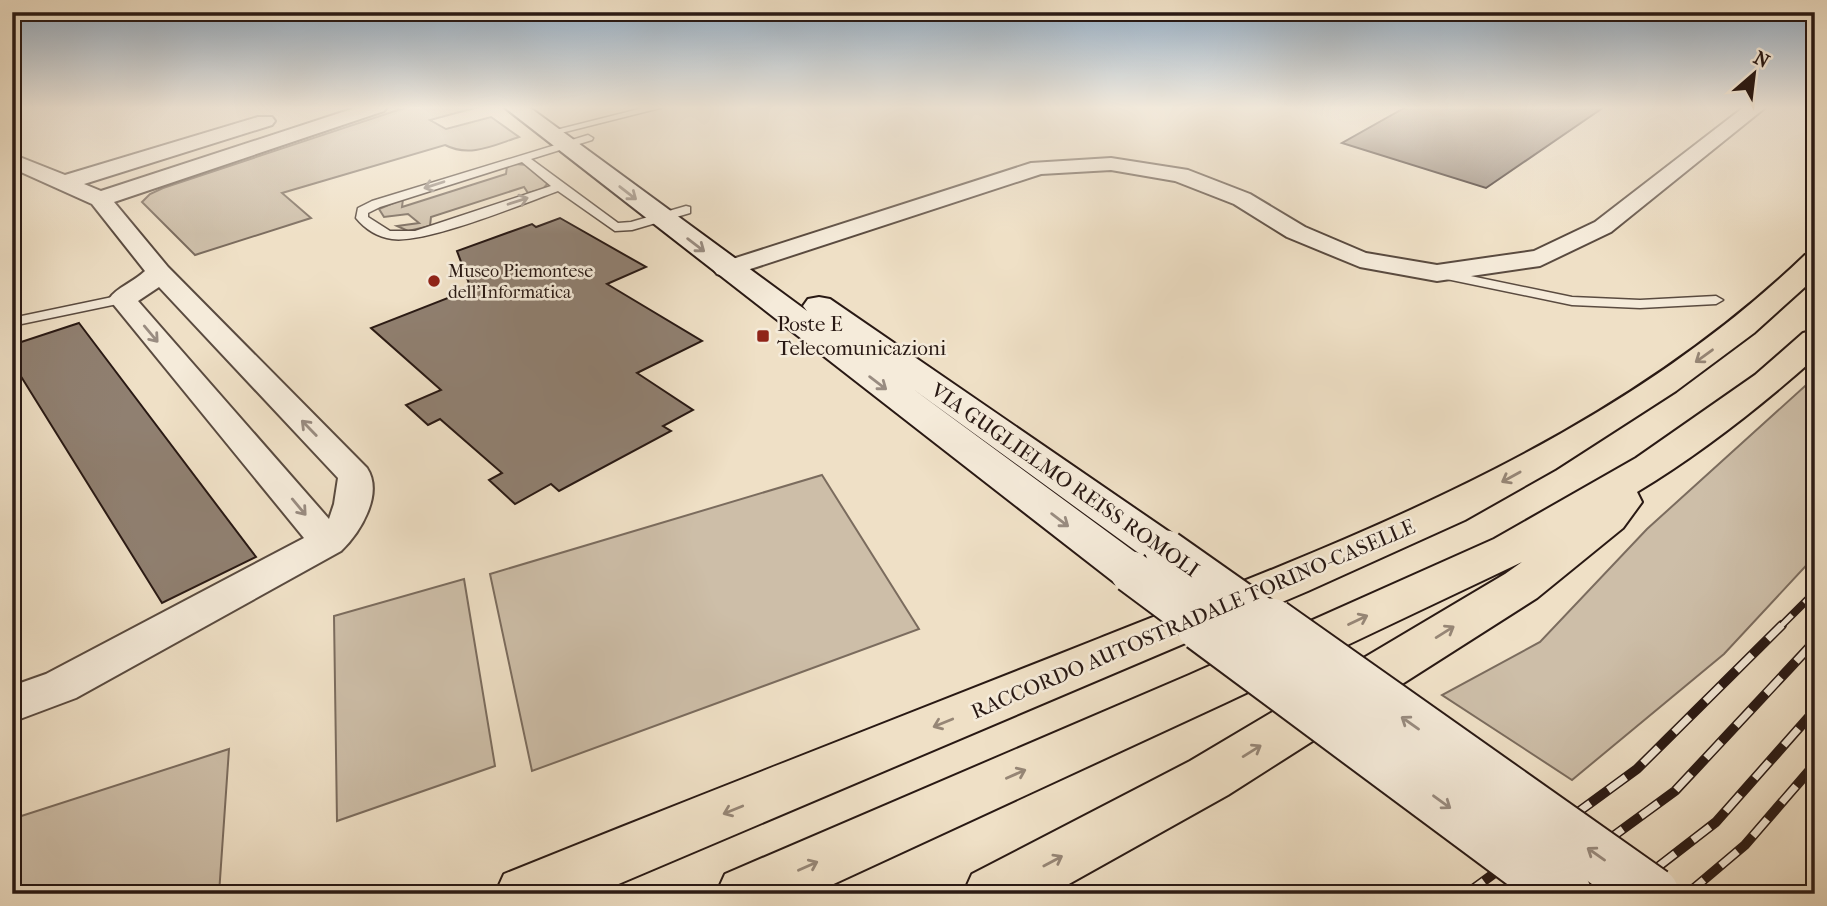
<svg xmlns="http://www.w3.org/2000/svg" width="1827" height="906" font-family="'IM FELL French Canon',serif">
	<style>
		.green { fill: #cdbea8; stroke: #7b6c5e; stroke-width: 2 }
		.building { fill: #908071; stroke: #291914; stroke-width: 2 }
		.lines { fill: none; stroke-linecap: round; stroke-linejoin: round }
		.service-casing { stroke: #5a4b40; stroke-width: 3 }
		.minor-casing { stroke: #5a4b40; stroke-width: 4 }
		.secondary-casing { stroke: #291914; stroke-width: 4 }
		.motorway-casing { stroke: #291914; stroke-width: 4 }
		.service { fill: #f5ebda; fill-rule: evenodd }
		.minor { fill: #f5ebda; fill-rule: evenodd }
		.secondary { fill: #f5ebda; fill-rule: evenodd }
		.motorway { fill: #efe0c6; fill-rule: evenodd }
		.rail-far1-casing { stroke: #291914; stroke-width: 8 }
		.rail-casing { stroke: #291914; stroke-width: 10 }
		.rail-far1 { stroke: #f5ebda; stroke-width: 5; stroke-dasharray: 17; stroke-linecap: butt }
		.rail { stroke: #f5ebda; stroke-width: 7; stroke-dasharray: 22; stroke-linecap: butt }
		.secondary-bridge-far1-casing { stroke: #291914; stroke-width: 45; stroke-linecap: butt }
		.secondary-bridge-casing { stroke: #291914; stroke-width: 57; stroke-linecap: butt }
		.secondary-bridge-far1 { stroke: #f5ebda; stroke-width: 41 }
		.secondary-bridge { stroke: #f5ebda; stroke-width: 53 }
		.oneway { stroke: #998c81 }
		.oneway2 { stroke: #968676 }
		.poi-dot { fill: #8f2418; stroke: #f5ebda; stroke-width: 2.5 }
		.labels { text-anchor: middle; stroke-width: 5; stroke-linejoin: round; paint-order: stroke }
		.far-poi-label { font-size: 18px; fill: #291914; stroke: #f5ebda; text-anchor: start }
		.poi-label { font-size: 21px; fill: #291914; stroke: #f5ebda; text-anchor: start }
		.street-label { font-size: 21px; fill: #291914; stroke: #f5ebda }
	</style>
	<rect width="100%" height="100%" fill="#efe0c6"/>
	<filter id="stains"><feTurbulence type="fractalNoise" baseFrequency=".00286" numOctaves="4"/><feColorMatrix values="0 0 0 0 .2 0 0 0 0 .09 0 0 0 0 .02 0 0 0 .5 -.17"/></filter>
	<radialGradient id="worn" r=".72"><stop offset=".6" stop-color="#630" stop-opacity="0"/><stop offset="1" stop-color="#630" stop-opacity=".3"/></radialGradient>
	<g class="green">
		<path d="M407,107H478L430,120L446,129L491,117L519,137C494,145 470,158 445,145L282,193L311,218L195,255L142,202L150,194L163,188Z"/>
		<polygon points="515,164 528,165 548,183 543,189 528,193 524,187 431,217 430,226 408,231 397,226 419,223 408,214 384,217 379,209 403,199 402,207 506,174 507,166"/>
		<polygon points="1815,377 1815,556 1724,654 1572,780 1442,695 1540,642 1647,529"/>
		<polygon points="822,475 919,629 532,771 490,574"/>
		<polygon points="464,579 495,766 337,821 334,616"/>
		<polygon points="229,749 219,894 12,894 12,819"/>
	</g>
	<g class="building">
		<polygon points="1406,107 1604,107 1486,188 1342,143"/>
		<polygon points="560,218 646,267 607,284 702,341 637,373 693,410 663,426 671,431 559,491 551,484 515,504 489,480 502,473 440,419 428,425 406,405 441,390 371,328 471,289 457,251 532,224 536,227"/>
		<polygon points="79,323 256,557 162,603 12,362 12,345"/>
	</g>
	<g class="lines">
		<g class="service-casing">
			<g id="service">
				<polygon points="647,107 664,107 549,136 544,133"/>
				<path d="M588,135L593,138L592,140L531,159L618,223L631,222L686,206L690,207V213L632,230L615,231L558,191C522,204 426,244 392,239C378,237 365,229 356,218L358,208L372,201ZM522,162L551,186L415,231H390L368,217V213L380,207Z"/>
				<polygon points="1437,269 1572,297 1640,300 1716,296 1723,300 1716,304 1640,308 1572,305 1432,276 1432,270"/>
				<polygon points="122,295 127,296 127,302 12,326 12,318"/>
			</g>
		</g>
		<g class="minor-casing">
			<g id="minor">
				<path d="M358,107H387L384,111L114,202L168,267L367,468C384,494 360,533 341,551L76,698L12,722V686L46,674L304,538L109,299C117,287 134,282 145,271L92,204L12,168V154L65,175L258,117H272L275,121L272,125L84,184L101,191ZM159,287L338,478L334,504L329,519L138,301Z"/>
				<polygon points="1744,107 1766,107 1611,232 1540,266 1437,281 1360,267 1287,237 1234,204 1175,181 1111,170 1041,174 735,274 726,277 717,274 713,269 717,264 1031,163 1111,158 1188,170 1250,194 1305,227 1366,253 1437,265 1534,251 1595,222"/>
			</g>
		</g>
		<g class="secondary-casing">
			<polygon id="secondary" points="504,107 529,107 807,311 803,306 808,299 819,297 830,299 1181,540 1188,551 1181,562 1166,566 1151,562 913,389 1147,561 1153,572 1147,583 1131,588 1115,583"/>
		</g>
		<g class="motorway-casing">
			<g id="motorway">
				<path d="M1815,252V278L1754,333L1676,391L1555,469L1465,520L1308,591L595,894H495L504,874C702,794 901,717 1100,638C1350,539 1607,445 1805,255Z"/>
				<path d="M1815,330V358C1760,407 1700,454 1637,492L1642,502L1623,528L1537,598L1228,795L1051,894H963L972,874L1190,761L1505,574L1522,562L1225,703L812,894H716L725,874L1189,675L1494,539L1636,458L1755,375L1803,333Z"/>
			</g>
		</g>
		<use href="#service" class="service"/>
		<use href="#minor" class="minor"/>
		<use href="#secondary" class="secondary"/>
		<use href="#motorway" class="motorway"/>
		<g class="rail-far1-casing">
			<polyline id="rail-far1" points="1780,627 1815,592"/>
		</g>
		<g class="rail-casing">
			<g id="rail">
				<polyline points="1466,894 1637,769 1782,625"/>
				<polyline points="1534,894 1675,791 1815,641"/>
				<polyline points="1623,894 1716,822 1815,710"/>
				<polyline points="1687,894 1745,845 1815,764"/>
			</g>
		</g>
		<use href="#rail-far1" class="rail-far1"/>
		<use href="#rail" class="rail"/>
		<g class="secondary-bridge-far1-casing">
			<g id="secondary-bridge-far1">
				<polyline points="1166,551 1274,627"/>
				<polyline points="1131,572 1205,627"/>
			</g>
		</g>
		<g class="secondary-bridge-casing">
			<g id="secondary-bridge">
				<polyline points="1203,625 1565,894"/>
				<polyline points="1271,625 1652,894"/>
			</g>
		</g>
		<use href="#secondary-bridge-far1" class="secondary-bridge-far1"/>
		<use href="#secondary-bridge" class="secondary-bridge"/>
	</g>
	<defs><path id="oneway-shaft" d="M-6 0H5M1.5-3L5.5 0L1.5 3" fill="none" stroke-width="1.6" stroke-linecap="round" stroke-linejoin="round" transform="scale(1.75)"/></defs>
	<g class="oneway">
		<use href="#oneway-shaft" transform="translate(434 185) rotate(162)"/>
		<use href="#oneway-shaft" transform="translate(628 193) rotate(38)"/>
		<use href="#oneway-shaft" transform="translate(518 201) rotate(-18)"/>
		<use href="#oneway-shaft" transform="translate(696 245) rotate(37)"/>
		<use href="#oneway-shaft" transform="translate(151 334) rotate(50)"/>
		<use href="#oneway-shaft" transform="translate(878 383) rotate(37)"/>
		<use href="#oneway-shaft" transform="translate(309 428) rotate(-134)"/>
		<use href="#oneway-shaft" transform="translate(299 507) rotate(50)"/>
		<use href="#oneway-shaft" transform="translate(1060 520) rotate(37)"/>
		<use href="#oneway-shaft" transform="translate(1410 723) rotate(-145)"/>
		<use href="#oneway-shaft" transform="translate(1442 802) rotate(36)"/>
		<use href="#oneway-shaft" transform="translate(1596 854) rotate(-145)"/>
	</g>
	<g class="oneway2">
		<use href="#oneway-shaft" transform="translate(1704 356) rotate(144)"/>
		<use href="#oneway-shaft" transform="translate(1511 477) rotate(151)"/>
		<use href="#oneway-shaft" transform="translate(1358 620) rotate(-25)"/>
		<use href="#oneway-shaft" transform="translate(1445 632) rotate(-32)"/>
		<use href="#oneway-shaft" transform="translate(943 723) rotate(158)"/>
		<use href="#oneway-shaft" transform="translate(1252 751) rotate(-32)"/>
		<use href="#oneway-shaft" transform="translate(1016 774) rotate(-24)"/>
		<use href="#oneway-shaft" transform="translate(733 810) rotate(158)"/>
		<use href="#oneway-shaft" transform="translate(1053 861) rotate(-28)"/>
		<use href="#oneway-shaft" transform="translate(808 866) rotate(-24)"/>
	</g>
	<linearGradient id="sky" x2="0" y2="1"><stop stop-color="#90aac2"/><stop offset="0.46" stop-color="#f8f1e5"/><stop offset="1" stop-color="#f8f1e5" stop-opacity="0"/></linearGradient>
	<rect width="1827" height="234" fill="url(#sky)"/>
	<g class="poi-dot">
		<circle cx="434" cy="281" r="7"/>
		<rect x="756" y="329" width="14" height="14" rx="3.5"/>
	</g>
	<g class="labels">
		<g class="far-poi-label">
			<text x="448" y="277">Museo Piemontese<tspan x="448" dy="21">dell’Informatica</tspan></text>
		</g>
		<g class="poi-label">
			<text x="777" y="331">Poste E<tspan x="777" dy="24">Telecomunicazioni</tspan></text>
		</g>
		<g class="street-label">
			<text transform="translate(1065 480) rotate(35)" y="7">VIA GUGLIELMO REISS ROMOLI</text>
			<text transform="translate(1193 619) rotate(-23)" y="7">RACCORDO AUTOSTRADALE TORINO-CASELLE</text>
		</g>
	</g>
	<rect width="1827" height="906" fill="none" stroke="#efe0c6" stroke-width="42"/>
	<rect x="14" y="14" width="1799" height="878" fill="none" stroke="#291914" stroke-width="3.5"/>
	<rect x="21" y="21" width="1785" height="864" fill="none" stroke="#291914" stroke-width="2"/>
	<g transform="translate(1754 74) rotate(28)" stroke="#f5ebda" stroke-width="5" paint-order="stroke">
	<path d="M0-5L12 26L0 18L-12 26Z" fill="#291914"/>
	<text y="-10" font-size="19" font-weight="bold" text-anchor="middle" fill="#291914">N</text>
	</g>
	<rect width="100%" height="100%" filter="url(#stains)"/>
	<rect width="100%" height="100%" fill="url(#worn)"/>
</svg>
